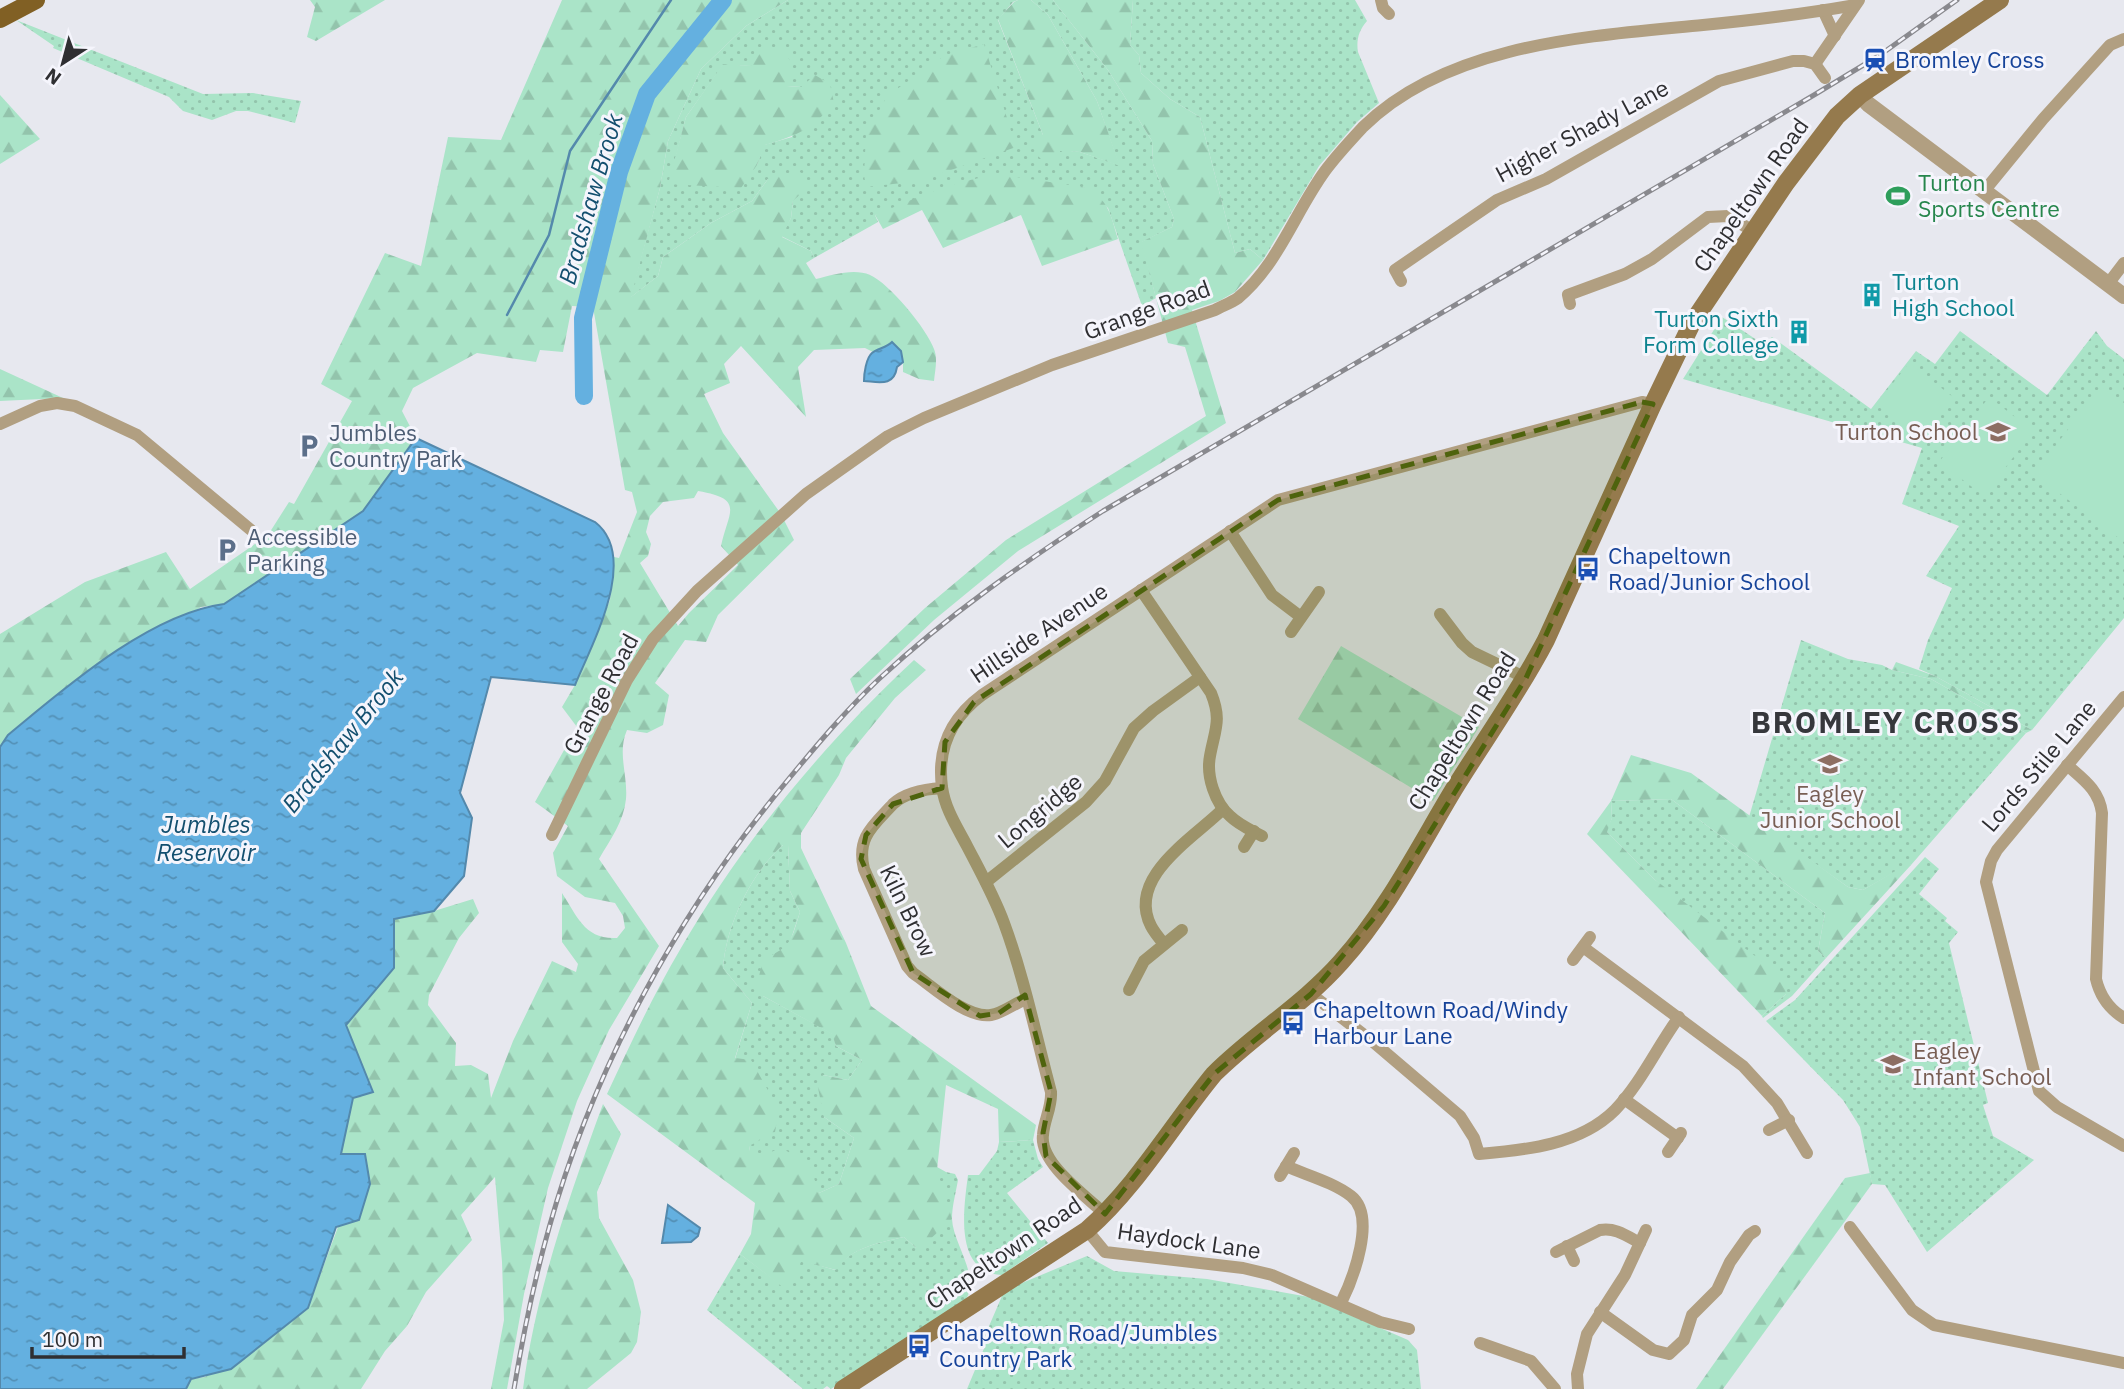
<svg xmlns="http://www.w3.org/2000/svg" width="2124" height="1389" font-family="'IBM Plex Sans',sans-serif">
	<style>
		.grass { fill: url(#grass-dots); fill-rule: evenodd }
		.forest { fill: url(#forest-firs); fill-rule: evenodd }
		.garden { fill: #aae4c8 }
		.water { fill: url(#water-ripples); stroke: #5489ac; stroke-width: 2 }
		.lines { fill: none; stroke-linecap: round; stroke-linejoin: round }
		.stream { stroke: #5489ac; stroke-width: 2.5 }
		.river { stroke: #64b0e0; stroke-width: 18 }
		.minor { stroke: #b19f81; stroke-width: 12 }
		.tertiary { stroke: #b19f81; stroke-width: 16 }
		.secondary { stroke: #957a4d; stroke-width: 18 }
		.primary { stroke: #816024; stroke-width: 18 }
		.rail-casing { stroke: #89898e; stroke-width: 5 }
		.rail { stroke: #f5f5fc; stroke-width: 2.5; stroke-dasharray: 8; stroke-linecap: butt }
		.marked { fill: #4e630d; fill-opacity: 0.2; stroke: #4e630d; stroke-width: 5; stroke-dasharray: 14 9; stroke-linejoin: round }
		.labels { text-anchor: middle; stroke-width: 6; stroke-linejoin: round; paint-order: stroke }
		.transit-label { font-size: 23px; fill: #164399; stroke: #f5f5fc; text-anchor: start }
		.street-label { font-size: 23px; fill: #2f2f32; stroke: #f5f5fc }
		.leisure-label { font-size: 23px; fill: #27864d; stroke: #f5f5fc; text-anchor: start }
		.culture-label { font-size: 23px; fill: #0d838f; stroke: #f5f5fc; text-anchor: start }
		.education-label { font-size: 23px; fill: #785e54; stroke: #f5f5fc; text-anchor: end }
		.service-label { font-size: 23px; fill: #4e5e75; stroke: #f5f5fc; text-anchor: start }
		.water-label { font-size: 24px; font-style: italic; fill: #134f6f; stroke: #f5f5fc }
		.district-label { font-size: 30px; font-weight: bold; letter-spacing: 2px; fill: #36373c; stroke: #f5f5fc }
	</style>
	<defs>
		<pattern id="grass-dots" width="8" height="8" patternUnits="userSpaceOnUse" patternTransform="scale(1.75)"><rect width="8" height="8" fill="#aae4c8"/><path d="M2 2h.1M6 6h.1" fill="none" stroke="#93c4ac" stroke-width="1.8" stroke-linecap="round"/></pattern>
		<pattern id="forest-firs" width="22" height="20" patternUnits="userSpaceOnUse" patternTransform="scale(1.75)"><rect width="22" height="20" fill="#aae4c8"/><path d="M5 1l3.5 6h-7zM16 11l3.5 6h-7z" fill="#93c4ac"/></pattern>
		<pattern id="water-ripples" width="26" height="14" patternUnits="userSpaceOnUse" patternTransform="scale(1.75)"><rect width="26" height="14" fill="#64b0e0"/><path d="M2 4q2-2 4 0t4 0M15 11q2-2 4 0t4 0" fill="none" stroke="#5390b6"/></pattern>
	</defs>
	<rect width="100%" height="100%" fill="#e7e8ef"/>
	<g class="grass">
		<path d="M788,0H1018L1013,2L998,20L1043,135L1060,150L1080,152L1119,165L1097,101L1048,15L1031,0H1053L1108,70L1152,141L1153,164L1174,219L1172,227L1142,242L1156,298L1142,306L1108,208L1083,187L875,215L878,222L814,258L811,251L781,236L791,218L793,201L768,179L752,201L711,223L663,257L658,276L630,298L660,188L668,141L701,69L746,26ZM723,65L751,66L786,86L801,87L792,137L764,145L757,165L669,184L686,117Z"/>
		<path d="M1133,0H1355L1367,21C1359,30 1356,40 1358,52L1379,103L1357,122L1319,166L1263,260L1250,249L1235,253L1200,117L1170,99L1141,73L1139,55L1130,45Z"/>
		<polygon points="16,20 203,94 253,93 301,101 295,123 248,111 236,111 212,120 183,111 169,97 53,48 54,46"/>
		<polygon points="1722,317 1763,344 1772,337 1871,409 1916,351 1935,364 1960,331 2047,395 2096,331 2107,346 2124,359 2124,618 2032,730 1935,676 1919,669 1928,640 1952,588 1926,576 1959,526 1902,504 1922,448 1683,379"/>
		<polygon points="1801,640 1848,659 1882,665 1892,670 1931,679 2026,733 1911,865 1909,864 1863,890 1848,887 1749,817"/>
		<polygon points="1671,799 1825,913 1818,951 1826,958 1792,996 1763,1018 1762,1016 1786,994 1654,879 1606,831 1612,818 1611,801"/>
		<path d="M783,845H788L790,891L800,912L789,945L777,954L763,996L833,1034L836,1046L862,1060L848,1080L823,1075L824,1117L854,1138L839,1184L819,1193L750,1152L735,1059L752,1003L723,968C726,925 751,873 783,845Z"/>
		<polygon points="1925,857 1939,869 1919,894 1947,918 1945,921 1958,932 1949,943 1988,1103 1983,1105 1993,1136 2034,1160 1927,1252 1885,1185 1872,1184 1860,1127 1843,1100 1766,1021 1795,1000"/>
		<path d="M1033,1140L1038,1159L1043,1167L1007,1193L1048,1243L1002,1275C953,1273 964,1207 968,1175H979L997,1151L999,1142Z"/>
		<path d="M937,1167L946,1172L955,1174L958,1180C956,1192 952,1206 952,1219C953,1244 982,1279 965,1300L831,1389L827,1386L823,1389H803L707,1310L740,1254L785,1288L801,1260L835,1270C852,1247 878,1243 904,1237L916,1248Z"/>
		<polygon points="1087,1256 1114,1271 1207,1279 1309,1297 1408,1340 1417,1350 1421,1389 967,1389 985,1346 983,1340 1002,1296 1000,1292"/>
	</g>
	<g class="forest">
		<polygon points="310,0 385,0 316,41 307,37 315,7"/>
		<path d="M562,0H788L746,26L701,69L668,141L660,188L631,297L658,276L663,257L711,223L752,201L768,179L797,171L806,175L808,187L793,201L791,218L782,237L811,251L814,258L806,263L816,279C832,275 854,268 870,275C889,283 927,329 934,349C938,358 935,371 934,381L919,379L903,372V362L888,346L873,352L865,348L814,350L798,367L806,417L741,346L724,364L730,383L704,394L723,433L781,514L794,540L718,615L706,642L685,640L655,683L669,695L663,725L647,733L627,730C617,753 628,775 626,799C624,821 610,840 599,859L659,946L609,1030L577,1101L548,1188L524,1294L507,1389H491L504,1320L502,1262L495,1177L461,1215L472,1240L426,1292L407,1326L385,1351L361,1389H186L191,1379L205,1377L308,1308L365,1154H341L353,1098L373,1091L346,1025L394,968V919L434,911L473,899L479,913L459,938L429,995L428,1005L456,1043L455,1066L471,1065L488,1074L491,1098L513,1041L552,961L576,972L578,964L562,942V893C577,916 585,940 617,938L625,928L623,916L615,903L585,897L557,876L553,853L568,826L535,802L577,727L562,707L575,685L610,600L614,557L619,558L637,512L632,492L625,490L593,307L572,306L563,352L540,350L536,362L477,353L413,388L402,411L416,438L363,511L224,604L201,607L8,735L0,747V634L85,582L166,552L190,589L268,535L289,502L294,504L352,401L321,384L385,253L421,266L448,137L501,140ZM698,491C746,499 728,512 721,546L738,565L689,613L678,626L640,563L648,556L651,544L646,532L650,516L663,502L694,498Z"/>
		<polygon points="1018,0 1031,0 1048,15 1097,101 1120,166 1080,152 1060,151 1060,158 1054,163 1043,161 1035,153 1035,142 1043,135 998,19 1014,2"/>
		<polygon points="1053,0 1133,0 1130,45 1139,55 1141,73 1170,99 1200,117 1235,253 1250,249 1263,260 1235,292 1219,301 1192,310 1226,423 1018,551 934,620 856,694 850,679 925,608 1006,540 1206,416 1185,347 1168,343 1141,242 1172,227 1174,219 1153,164 1152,141 1108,70"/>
		<polygon points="984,44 1016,147 920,181 866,187 864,175 866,135 887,96 944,56"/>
		<path d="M755,51H786L793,70L787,86L801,87L815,75L830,84L834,103C811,130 798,135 765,145L757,165L741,188L668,184L686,117L723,64L751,66Z"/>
		<polygon points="0,95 40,139 0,164"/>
		<path d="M1003,175L1083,187C1109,199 1110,213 1118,239L1042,266L1021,215L943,248L922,210L883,229L875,215C917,198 957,178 1003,175Z"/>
		<polygon points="0,369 63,398 0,401"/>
		<polygon points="1341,646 1479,727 1433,801 1298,719"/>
		<path d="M914,660L926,670L895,698L846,758L839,775L801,833V848L846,943L871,1006L1036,1125L1033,1140L999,1142L998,1109L946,1085L937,1170L952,1219L927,1242L916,1248L904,1237C878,1243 852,1247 836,1270L801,1261L797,1275L785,1289L740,1254L751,1234L755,1203L607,1094C630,1045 653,995 681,948C742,842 825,743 914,660ZM783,845H788L790,891L800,912C791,940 792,947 763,959L757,985L763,996L832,1034L836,1046L862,1060L848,1080L823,1075L817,1083L824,1117L854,1138L839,1184L819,1193L809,1163L781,1148L761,1156L750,1151L749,1146L775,1132L779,1110L751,1060L735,1058L752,1003L723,968C726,925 751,873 783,845Z"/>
		<polygon points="1896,662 1935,676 2032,730 2026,733 1931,679 1892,670"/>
		<polygon points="1631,755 1691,773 1848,887 1863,890 1909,863 1911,865 1826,958 1818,951 1825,913 1671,799 1611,801 1612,818 1607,832 1654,879 1784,978 1786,994 1762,1016 1587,834 1611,801"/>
		<path d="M603,1104L621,1134L597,1192L599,1218L633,1280L641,1312L637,1342L631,1353L587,1389H523C536,1290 569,1197 603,1104Z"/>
		<polygon points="1870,1173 1872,1184 1723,1389 1696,1389 1845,1178"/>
	</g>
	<g class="garden">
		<polygon points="1909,363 1953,397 1921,438 1877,403"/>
		<polygon points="2101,386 2124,403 2124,542 2034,474"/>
		<polygon points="1989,397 2033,431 1984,496 1939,462"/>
	</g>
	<g class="water">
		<path d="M892,342L901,351L903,362L897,367C894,387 879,382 864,381C864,374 866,358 872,353C878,348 886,348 892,342Z"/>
		<path d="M416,438L595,522C640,557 592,644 575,685L491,677L460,793L472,818L464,876L434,911L394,919V968L346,1025L373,1092L353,1098L341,1154H365L370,1184L359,1220L336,1227L308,1308L231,1369L191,1379L186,1389H0V747L8,735C65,688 149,614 224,604L363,511Z"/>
		<polygon points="668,1205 700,1228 698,1236 691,1242 662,1243"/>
	</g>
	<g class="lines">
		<polyline class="stream" points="507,315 549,235 570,151 671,0"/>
		<polyline class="river" points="584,396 583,318 619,172 647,94 723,0"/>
		<g class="minor">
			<polyline points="1381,0 1383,8 1389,14"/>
			<polyline points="1823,10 1835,36"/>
			<polyline points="1815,64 1859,0"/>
			<polyline points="1985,190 2043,119 2110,45 2124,39"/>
			<polyline points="1401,281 1395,270 1497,200 1546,179 1719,81 1793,61 1804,61 1815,64 1825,78"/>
			<polyline points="2108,284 2124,263"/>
			<polyline points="1570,304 1568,295 1625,274 1652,259 1708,217 1728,216 1753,231"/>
			<polyline points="0,424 40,406 57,403 75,406 137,435 251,530"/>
			<polyline points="1230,531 1272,595 1301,617"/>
			<path d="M1141,590L1211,693C1222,720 1215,729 1210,756C1206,776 1215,803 1230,816C1239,825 1251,830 1262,836"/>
			<polyline points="1440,614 1462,643 1472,652 1526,678"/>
			<polyline points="1291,632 1319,592"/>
			<polyline points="2124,697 1997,850 1991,861 1986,882 2039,1091 2057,1107 2124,1146"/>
			<path d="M2067,765C2084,780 2099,790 2102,813L2096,979C2100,996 2109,1009 2124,1018"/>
			<path d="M942,788C925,789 906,792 893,804C874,825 856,837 864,869L907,966L913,973C932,986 967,1019 991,1015C1003,1013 1015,1003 1026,999"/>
			<path d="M552,835L627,680L653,639L697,591L806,494L888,436L924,418L1052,365L1215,310C1222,306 1231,303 1238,298C1278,265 1295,212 1325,171C1336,156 1350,141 1363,127C1448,43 1591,36 1703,25C1754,20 1805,14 1855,5"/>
			<polyline points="1244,847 1254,831"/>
			<polyline points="986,882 1086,802 1105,781 1134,728 1153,711 1200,677"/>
			<path d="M1164,944C1159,938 1154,932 1151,926C1126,877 1194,838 1223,809"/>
			<polyline points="1583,947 1743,1066 1777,1103 1807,1153"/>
			<polyline points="1573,960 1590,937"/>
			<polyline points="1129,990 1144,961 1182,930"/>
			<path d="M1311,994L1372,1041L1460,1116L1474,1138L1479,1154C1526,1150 1580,1145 1615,1110C1641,1083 1657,1047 1679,1017"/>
			<polyline points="1624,1099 1678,1138"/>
			<polyline points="1769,1130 1789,1120"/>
			<polyline points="1668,1152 1681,1133"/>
			<path d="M1286,1166C1306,1175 1333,1182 1351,1196C1377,1216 1353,1279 1341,1303"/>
			<polyline points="1280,1176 1294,1153"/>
			<path d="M1105,1214C1086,1196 1039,1163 1043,1135C1044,1120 1052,1107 1051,1092C1036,1036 1024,977 1004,923C994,896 980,871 967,846C957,827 945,809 942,787C937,749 951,718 982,695L1278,500L1642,402L1653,404"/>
			<polyline points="1850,1227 1912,1310 1934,1325 2124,1363"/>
			<polyline points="1087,1230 1105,1252 1243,1268 1272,1275 1380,1322 1409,1329"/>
			<polyline points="1567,1246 1574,1261"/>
			<path d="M1556,1252L1600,1230C1615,1227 1627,1236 1640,1243"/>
			<polyline points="1600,1312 1653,1350 1669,1354 1684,1340 1692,1315 1717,1290 1730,1262 1749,1235 1755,1231"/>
			<polyline points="1480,1343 1531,1361 1555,1389"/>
			<polyline points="1578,1389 1577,1374 1587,1334 1625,1275 1646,1230"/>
		</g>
		<polyline class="tertiary" points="1860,95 1868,104 2124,296"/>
		<path class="secondary" d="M843,1389L1087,1230C1137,1186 1172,1125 1214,1074C1254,1034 1303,1005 1341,962C1387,911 1419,847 1454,789C1485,739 1519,692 1546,640L1653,404L1692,323L1786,183L1837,116L1860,95L2000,0"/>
		<polyline class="primary" points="0,19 36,0"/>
		<g class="rail-casing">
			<path id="rail" d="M514,1389C523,1335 534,1281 549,1228C594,1066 680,910 787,781C816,746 846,710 879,679C948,615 1024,562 1103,511L1814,95L1880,55L1957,0"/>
		</g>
		<use href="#rail" class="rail"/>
	</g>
	<path class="marked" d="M1642,402L1653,404L1526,678L1384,906L1311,994L1214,1074L1105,1214L1046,1156L1043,1133L1051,1092L1025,995L999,1013L980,1016L913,973L861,859L866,835L893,804L942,788L945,742L974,702L1278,500Z"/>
	<defs>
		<g id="station-bare" transform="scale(1.89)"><path d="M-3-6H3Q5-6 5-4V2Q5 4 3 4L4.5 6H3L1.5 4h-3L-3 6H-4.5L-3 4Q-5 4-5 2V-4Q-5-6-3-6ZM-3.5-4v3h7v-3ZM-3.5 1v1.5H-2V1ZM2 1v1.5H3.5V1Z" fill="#1a4fb4" stroke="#f5f5fc" stroke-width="2.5" paint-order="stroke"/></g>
		<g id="stadium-bare" transform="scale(1.89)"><path d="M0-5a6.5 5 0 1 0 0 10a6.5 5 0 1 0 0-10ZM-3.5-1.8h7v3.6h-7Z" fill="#2e9e5b" stroke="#f5f5fc" stroke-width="2.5" paint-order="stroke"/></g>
		<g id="building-bare" transform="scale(1.89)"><path d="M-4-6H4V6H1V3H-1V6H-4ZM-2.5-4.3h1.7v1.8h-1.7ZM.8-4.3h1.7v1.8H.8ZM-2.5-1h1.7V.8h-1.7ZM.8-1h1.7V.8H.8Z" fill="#0f9aa8" stroke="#f5f5fc" stroke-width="2.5" paint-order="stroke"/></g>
		<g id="school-bare" transform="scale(1.89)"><path d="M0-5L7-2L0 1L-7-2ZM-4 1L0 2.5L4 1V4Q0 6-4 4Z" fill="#8d6e63" stroke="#f5f5fc" stroke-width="2.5" paint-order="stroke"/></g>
		<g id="parking-bare" transform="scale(1.89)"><path d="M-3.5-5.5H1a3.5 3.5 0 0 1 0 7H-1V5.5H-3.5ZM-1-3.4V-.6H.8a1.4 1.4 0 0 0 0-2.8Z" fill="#5c6f8a" stroke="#f5f5fc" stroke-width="2.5" paint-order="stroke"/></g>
		<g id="bus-bare" transform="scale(1.89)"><path d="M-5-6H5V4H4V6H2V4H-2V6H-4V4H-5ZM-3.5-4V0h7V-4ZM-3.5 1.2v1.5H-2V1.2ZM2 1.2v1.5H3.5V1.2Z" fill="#1a4fb4" stroke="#f5f5fc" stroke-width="2.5" paint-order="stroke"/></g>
	</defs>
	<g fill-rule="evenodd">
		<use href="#station-bare" x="1875" y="60"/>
		<use href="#stadium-bare" x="1898" y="196"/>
		<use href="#building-bare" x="1872" y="295"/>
		<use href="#building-bare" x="1799" y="332"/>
		<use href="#school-bare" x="1998" y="432"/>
		<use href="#parking-bare" x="309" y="446"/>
		<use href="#parking-bare" x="227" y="550"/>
		<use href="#bus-bare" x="1588" y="569"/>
		<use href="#school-bare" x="1830" y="764"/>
		<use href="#bus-bare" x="1293" y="1023"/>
		<use href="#school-bare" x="1893" y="1064"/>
		<use href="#bus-bare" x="919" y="1346"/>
	</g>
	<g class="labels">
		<g class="transit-label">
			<text x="1895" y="68">Bromley Cross</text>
			<text x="1608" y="564">Chapeltown<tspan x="1608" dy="26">Road/Junior School</tspan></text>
			<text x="1313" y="1018">Chapeltown Road/Windy<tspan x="1313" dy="26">Harbour Lane</tspan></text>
			<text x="939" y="1341">Chapeltown Road/Jumbles<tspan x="939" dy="26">Country Park</tspan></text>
		</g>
		<g class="street-label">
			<text transform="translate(1582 131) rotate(-28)" y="8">Higher Shady Lane</text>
			<text transform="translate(1751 195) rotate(-55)" y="8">Chapeltown Road</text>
			<text transform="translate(1147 310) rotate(-20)" y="8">Grange Road</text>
			<text transform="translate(1039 633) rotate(-34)" y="8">Hillside Avenue</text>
			<text transform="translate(601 694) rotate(-62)" y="8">Grange Road</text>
			<text transform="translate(1462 731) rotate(-58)" y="8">Chapeltown Road</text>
			<text transform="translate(2039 766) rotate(-50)" y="8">Lords Stile Lane</text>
			<text transform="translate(1040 811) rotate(-40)" y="8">Longridge</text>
			<text transform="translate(908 911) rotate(64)" y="8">Kiln Brow</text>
			<text transform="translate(1189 1241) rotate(8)" y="8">Haydock Lane</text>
			<text transform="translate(1004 1253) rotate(-34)" y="8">Chapeltown Road</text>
		</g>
		<g class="leisure-label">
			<text x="1918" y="191">Turton<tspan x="1918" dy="26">Sports Centre</tspan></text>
		</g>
		<g class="culture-label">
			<text x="1892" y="290">Turton<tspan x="1892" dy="26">High School</tspan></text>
			<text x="1779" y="327" text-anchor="end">Turton Sixth<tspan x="1779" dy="26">Form College</tspan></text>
		</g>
		<g class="education-label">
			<text x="1978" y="440">Turton School</text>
			<text x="1830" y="802" text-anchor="middle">Eagley<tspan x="1830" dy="26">Junior School</tspan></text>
			<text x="1913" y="1059" text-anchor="start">Eagley<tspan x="1913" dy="26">Infant School</tspan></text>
		</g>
		<g class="service-label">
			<text x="329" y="441">Jumbles<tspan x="329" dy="26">Country Park</tspan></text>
			<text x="247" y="545">Accessible<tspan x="247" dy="26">Parking</tspan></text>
		</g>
		<g class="water-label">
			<text transform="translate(591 199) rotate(-74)" y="8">Bradshaw Brook</text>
			<text transform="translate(343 741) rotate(-51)" y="8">Bradshaw Brook</text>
			<text x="206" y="833">Jumbles<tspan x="206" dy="28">Reservoir</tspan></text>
		</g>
		<g class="district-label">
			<text x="1886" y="733">BROMLEY CROSS</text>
		</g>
	</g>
	<g transform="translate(63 63) rotate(216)" stroke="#f5f5fc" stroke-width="5" paint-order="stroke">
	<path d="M0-5L12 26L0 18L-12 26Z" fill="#2f2f32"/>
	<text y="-10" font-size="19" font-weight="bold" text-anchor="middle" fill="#2f2f32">N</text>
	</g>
	<path d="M32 1347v10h152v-10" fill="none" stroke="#2f2f32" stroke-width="3.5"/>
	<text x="42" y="1347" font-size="21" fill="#2f2f32" stroke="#f5f5fc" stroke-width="5" paint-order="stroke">100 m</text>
</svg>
